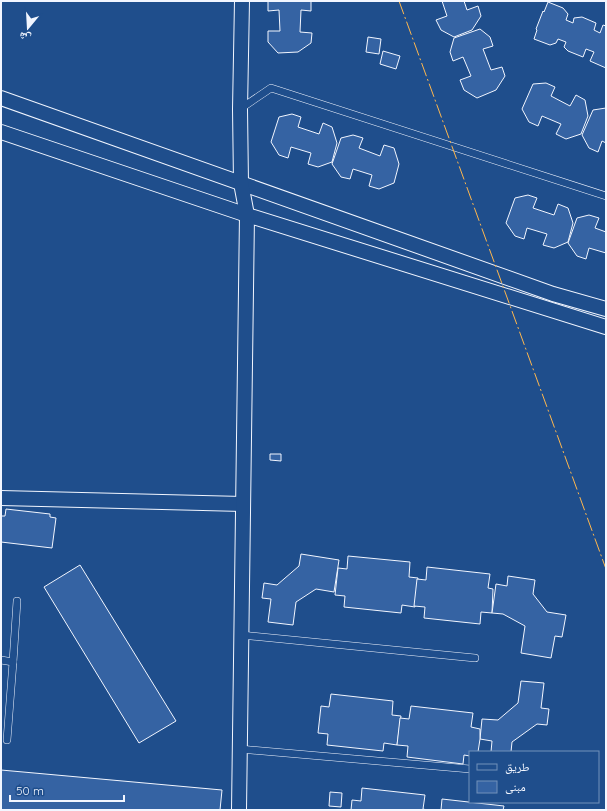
<svg xmlns="http://www.w3.org/2000/svg" width="607" height="811" font-family="Quicksand,'Noto Naskh Arabic',sans-serif">
	<style>
		.building { fill: #3563a3; stroke: #f2f6ff }
		.lines { fill: none; stroke-linecap: round; stroke-linejoin: round }
		.lane-casing { stroke: #f2f6ff; stroke-width: 8 }
		.street-casing { stroke: #f2f6ff; stroke-width: 16 }
		.lane { stroke: #1f4e8c; stroke-width: 7 }
		.street { stroke: #1f4e8c; stroke-width: 14 }
		.power { stroke: #ffb74d; stroke-width: 1; stroke-dasharray: 14 3 2 3; stroke-linecap: butt }
	</style>
	<rect width="100%" height="100%" fill="#1f4e8c"/>
	<g class="building">
		<polygon points="268,1 311,1 311,11 301,10 300,32 312,33 311,43 298,52 278,53 268,42 268,31 280,31 279,10 268,11"/>
		<polygon points="442,1 464,1 467,10 478,6 481,16 472,30 454,37 441,30 436,20 447,16"/>
		<polygon points="548,2 563,8 568,14 566,20 573,23 574,18 582,17 596,23 594,30 600,33 603,25 606,26 606,68 590,61 594,52 586,49 583,57 568,51 564,47 566,42 558,39 556,43 550,45 534,39 537,30 536,29 543,11 544,12"/>
		<polygon points="480,29 490,37 493,46 483,49 491,70 502,67 505,76 496,90 477,98 464,90 460,80 471,76 463,57 453,61 450,52 454,38"/>
		<polygon points="368,37 381,39 379,54 366,52"/>
		<polygon points="383,51 400,56 396,69 380,64"/>
		<polygon points="546,83 555,87 551,96 570,106 576,95 585,100 588,116 581,134 566,139 556,134 561,124 542,116 538,126 529,122 522,109 533,84"/>
		<polygon points="606,108 606,143 602,141 598,152 589,148 582,135 593,110"/>
		<polygon points="292,114 301,117 298,127 319,134 323,123 332,127 337,143 332,162 318,167 308,164 311,153 291,147 288,158 279,155 271,142 279,117"/>
		<polygon points="353,135 363,138 359,148 380,156 384,145 394,148 399,164 394,183 379,189 369,186 372,175 353,169 350,179 341,177 332,164 341,138"/>
		<polygon points="528,195 537,198 533,208 554,215 558,204 568,208 573,223 568,242 554,248 543,245 547,234 527,228 524,239 515,236 506,223 515,198"/>
		<polygon points="589,215 599,218 595,228 606,232 606,253 589,248 586,259 577,256 568,243 577,218"/>
		<polygon points="270,454 281,454 281,461 270,460"/>
		<polygon points="6,509 50,514 50,517 56,518 52,548 1,542 1,516 5,516"/>
		<polygon points="301,554 339,560 334,592 316,589 296,602 293,625 268,622 271,599 262,598 264,583 277,585 299,566"/>
		<polygon points="348,556 410,562 409,577 418,578 415,607 402,605 401,613 344,607 345,596 335,595 338,568 347,569"/>
		<polygon points="80,565 176,721 139,743 44,587"/>
		<polygon points="427,567 490,574 488,588 493,589 492,613 481,612 480,624 424,618 425,607 414,606 417,579 426,580"/>
		<polygon points="508,576 535,580 533,594 547,612 566,615 562,637 555,636 551,658 521,653 525,626 503,614 492,613 496,584 507,586"/>
		<polygon points="521,681 544,683 541,708 549,709 547,725 537,724 512,742 511,752 491,752 492,741 480,739 482,719 498,720 518,703"/>
		<polygon points="331,694 393,701 392,715 401,716 397,745 384,743 383,751 327,745 328,734 318,733 321,706 329,707"/>
		<polygon points="411,706 473,713 471,727 480,729 480,739 478,752 470,752 470,756 464,755 463,764 407,757 408,746 397,745 400,718 409,719"/>
		<polygon points="1,770 222,790 220,810 1,810"/>
		<polygon points="362,788 425,795 423,809 427,810 351,810 352,800 361,801"/>
		<polygon points="330,792 342,793 341,807 329,806"/>
		<polygon points="442,799 504,806 503,810 441,810"/>
	</g>
	<g class="lines">
		<g class="lane-casing">
			<g id="lane">
				<polyline points="240,109 271,88 606,196"/>
				<polyline points="241,635 475,658"/>
				<polyline points="1,660 13,662 7,740"/>
				<polyline points="13,662 17,601"/>
				<polyline points="240,749 470,769"/>
			</g>
		</g>
		<g class="street-casing">
			<g id="street">
				<polyline points="1,98 553,294 606,309"/>
				<polyline points="1,132 247,215 606,327"/>
				<polyline points="1,498 243,504"/>
				<polyline points="239,810 247,215 241,183 240,109 242,1"/>
			</g>
		</g>
		<use href="#lane" class="lane"/>
		<use href="#street" class="street"/>
		<polyline class="power" points="399,1 606,569"/>
	</g>
	<rect width="607" height="811" fill="none" stroke="#f2f6ff" stroke-width="4"/>
	<rect x="469" y="751" width="130" height="52" fill="#1f4e8c" stroke="#7391ba"/>
	<rect x="477" y="764" width="20" height="6" fill="#1f4e8c" stroke="#7391ba"/>
	<text x="505" y="771" font-size="12" fill="#f2f6ff">طريق</text>
	<rect x="477" y="781" width="20" height="12" fill="#3563a3" stroke="#7391ba"/>
	<text x="505" y="791" font-size="12" fill="#f2f6ff">مبنى</text>
	<g transform="translate(28 28) rotate(198)" stroke="#1f4e8c" stroke-width="3" paint-order="stroke">
	<path d="M0-3L7 15L0 10L-7 15Z" fill="#f2f6ff"/>
	<text y="-6" font-size="11" font-weight="bold" text-anchor="middle" fill="#f2f6ff">ش</text>
	</g>
	<path d="M10 795v6h114v-6" fill="none" stroke="#f2f6ff" stroke-width="2"/>
	<text x="16" y="795" font-size="12" fill="#f2f6ff" stroke="#1f4e8c" stroke-width="3" paint-order="stroke">50 m</text>
</svg>
